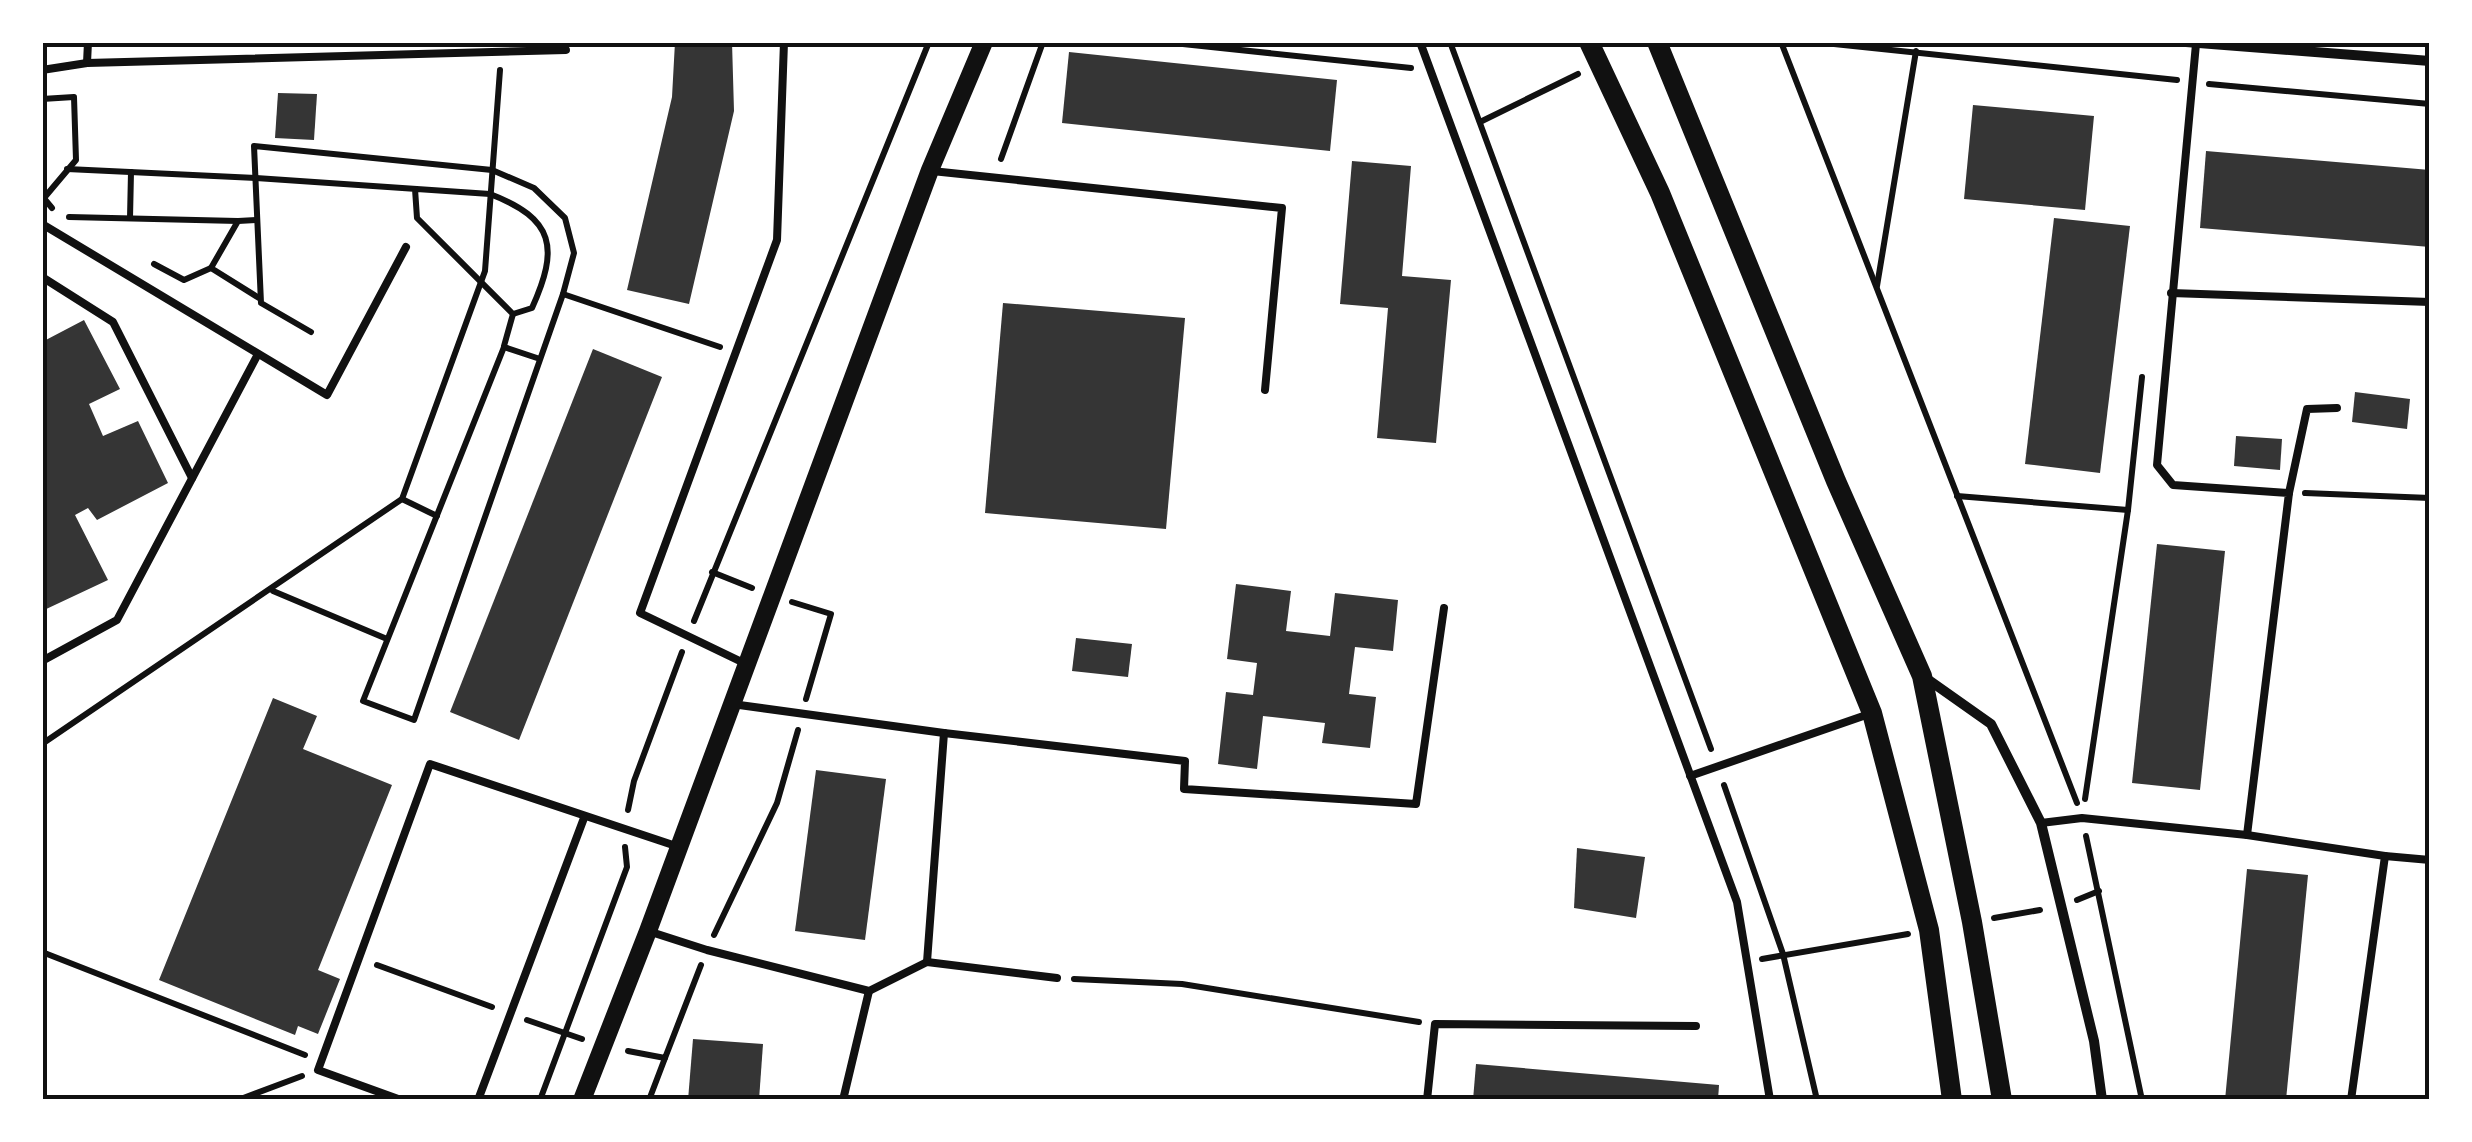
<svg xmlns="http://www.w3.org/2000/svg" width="2472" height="1142" font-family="'Golos Text',sans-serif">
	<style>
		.building { fill: #353535 }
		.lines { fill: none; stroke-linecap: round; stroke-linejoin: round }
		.path { stroke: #111; stroke-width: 6 }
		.service { stroke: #111; stroke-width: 8 }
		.minor { stroke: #111; stroke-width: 10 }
		.tertiary { stroke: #111; stroke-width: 18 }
		.secondary { stroke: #111; stroke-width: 20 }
		.neatline { fill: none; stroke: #111; stroke-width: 4 }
	</style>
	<rect width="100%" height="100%" fill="#fff"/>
	<g class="building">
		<polygon points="675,42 732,42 734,111 689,304 627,290 672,97"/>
		<polygon points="1069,52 1337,80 1330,151 1062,123"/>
		<polygon points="278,93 317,94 314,140 275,138"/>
		<polygon points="1973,105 2094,116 2085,210 1964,199"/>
		<polygon points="2206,151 2430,170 2430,247 2200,228"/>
		<polygon points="1352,161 1411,166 1402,276 1451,280 1436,443 1377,438 1388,308 1340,304"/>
		<polygon points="2054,218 2130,226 2100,473 2025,464"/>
		<polygon points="1003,303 1185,318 1166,529 985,513"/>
		<polygon points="84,320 120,389 89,404 103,436 138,421 168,483 97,520 88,508 75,515 108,580 42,611 42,342"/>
		<polygon points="593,349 662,377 519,740 450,712"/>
		<polygon points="2355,392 2410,399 2407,429 2352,422"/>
		<polygon points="2236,436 2282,439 2280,470 2234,466"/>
		<polygon points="2157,544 2225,551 2200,790 2132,783"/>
		<polygon points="1236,584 1291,591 1286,631 1330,636 1335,593 1398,600 1393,651 1355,647 1349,694 1376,697 1370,748 1322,743 1325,723 1263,716 1257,769 1218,764 1226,692 1253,695 1257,663 1227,659"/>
		<polygon points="1076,638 1132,644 1128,677 1072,671"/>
		<polygon points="273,698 317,716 303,749 392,785 318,970 340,979 318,1034 298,1026 295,1035 159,980"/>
		<polygon points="816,770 886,779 865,940 795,931"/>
		<polygon points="1577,848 1645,857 1636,918 1574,908"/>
		<polygon points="2247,869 2308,875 2286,1100 2225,1100"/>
		<polygon points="693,1039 763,1044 759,1100 688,1100"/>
		<polygon points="1476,1064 1719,1085 1718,1100 1473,1100"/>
	</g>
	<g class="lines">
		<g class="path">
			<polyline points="1164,42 1411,68"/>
			<polyline points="1450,42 1711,749"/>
			<polyline points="1781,42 2077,803"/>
			<polyline points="1815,42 2177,80"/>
			<polyline points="2209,84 2430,104"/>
			<polyline points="42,99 74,97 76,160 44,198"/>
			<polyline points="1480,122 1578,74"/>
			<polyline points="1001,159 1043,42"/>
			<path d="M67,169L256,178L490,194C555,219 559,248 532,308L513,314L417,218L415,189"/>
			<polyline points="42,196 52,208"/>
			<polyline points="69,217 238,221"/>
			<polyline points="130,218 131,172"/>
			<polyline points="257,220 238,221 211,268 259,298"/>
			<polyline points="154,264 184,280 211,268"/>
			<polyline points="1877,286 1916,51"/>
			<polyline points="563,294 720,347"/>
			<polyline points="311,332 261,303 254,146 492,170 534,188 565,218 574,253 563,294 414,720 363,701 504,347 540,359"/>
			<polyline points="504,346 513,314"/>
			<polyline points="2305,493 2430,498"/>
			<polyline points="1957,496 2128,510 2085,799"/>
			<polyline points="402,499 437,516"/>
			<polyline points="2128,510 2142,377"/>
			<polyline points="712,572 752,588"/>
			<polyline points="273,591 387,639"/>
			<polyline points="792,602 831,614 806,699"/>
			<polyline points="694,621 929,42"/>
			<polyline points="42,744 402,499 485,271 500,70"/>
			<polyline points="1724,785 1783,954 1817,1100"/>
			<polyline points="628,810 634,781 682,652"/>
			<polyline points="2086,836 2142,1100"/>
			<polyline points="2077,900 2099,891"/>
			<polyline points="1994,918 2040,910"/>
			<polyline points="714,935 777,803 798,730"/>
			<polyline points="42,952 305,1055"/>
			<polyline points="1762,959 1908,934"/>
			<polyline points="377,965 492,1007"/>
			<polyline points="1074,979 1182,984 1419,1022"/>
			<polyline points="527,1020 582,1039"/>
			<polyline points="628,1051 665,1058 701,965"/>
			<polyline points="238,1100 302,1076"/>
			<polyline points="540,1100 627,867 625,847"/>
			<polyline points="649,1100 665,1058"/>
		</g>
		<g class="service">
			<polyline points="1420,42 1737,902 1770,1100"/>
			<polyline points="2196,44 2157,465 2173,485 2289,493 2247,835"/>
			<polyline points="87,63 88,42"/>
			<polyline points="42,70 87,63 566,50"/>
			<polyline points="932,171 1282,208 1265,390"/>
			<polyline points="42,224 327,395 406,247"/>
			<polyline points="42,277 113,322 192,478"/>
			<polyline points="2171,293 2430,302"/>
			<polyline points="2289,493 2307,409 2337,408"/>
			<polyline points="42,661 117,620 258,354"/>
			<polyline points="746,664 640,613 777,240 784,42"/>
			<polyline points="732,704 944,733 1185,761 1184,789 1416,804 1444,608"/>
			<polyline points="1690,776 1872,713"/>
			<polyline points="2041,823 2082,818 2247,835 2385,856 2351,1100"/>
			<polyline points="2385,856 2430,860"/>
			<polyline points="648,931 707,950 869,991 927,962 1057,978"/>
			<polyline points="927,962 944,733"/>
			<polyline points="401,1100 318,1070 430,764 679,847"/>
			<polyline points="478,1100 584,818"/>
			<polyline points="843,1100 869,991"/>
			<polyline points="1427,1100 1435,1024 1696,1026"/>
		</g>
		<g class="minor">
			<polyline points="2186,42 2430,61"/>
			<polyline points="1923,676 1991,724 2041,823 2094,1041 2102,1100"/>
		</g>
		<polyline class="tertiary" points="582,1100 648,931 930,170 984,42"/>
		<g class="secondary">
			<polyline points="1589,42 1660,193 1872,713 1929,930 1952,1100"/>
			<polyline points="1657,42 1836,481 1922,676 1972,922 2002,1100"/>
		</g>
	</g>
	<rect width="2472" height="1142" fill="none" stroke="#ffffff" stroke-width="90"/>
	<rect x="45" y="45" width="2382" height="1052" class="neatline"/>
</svg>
